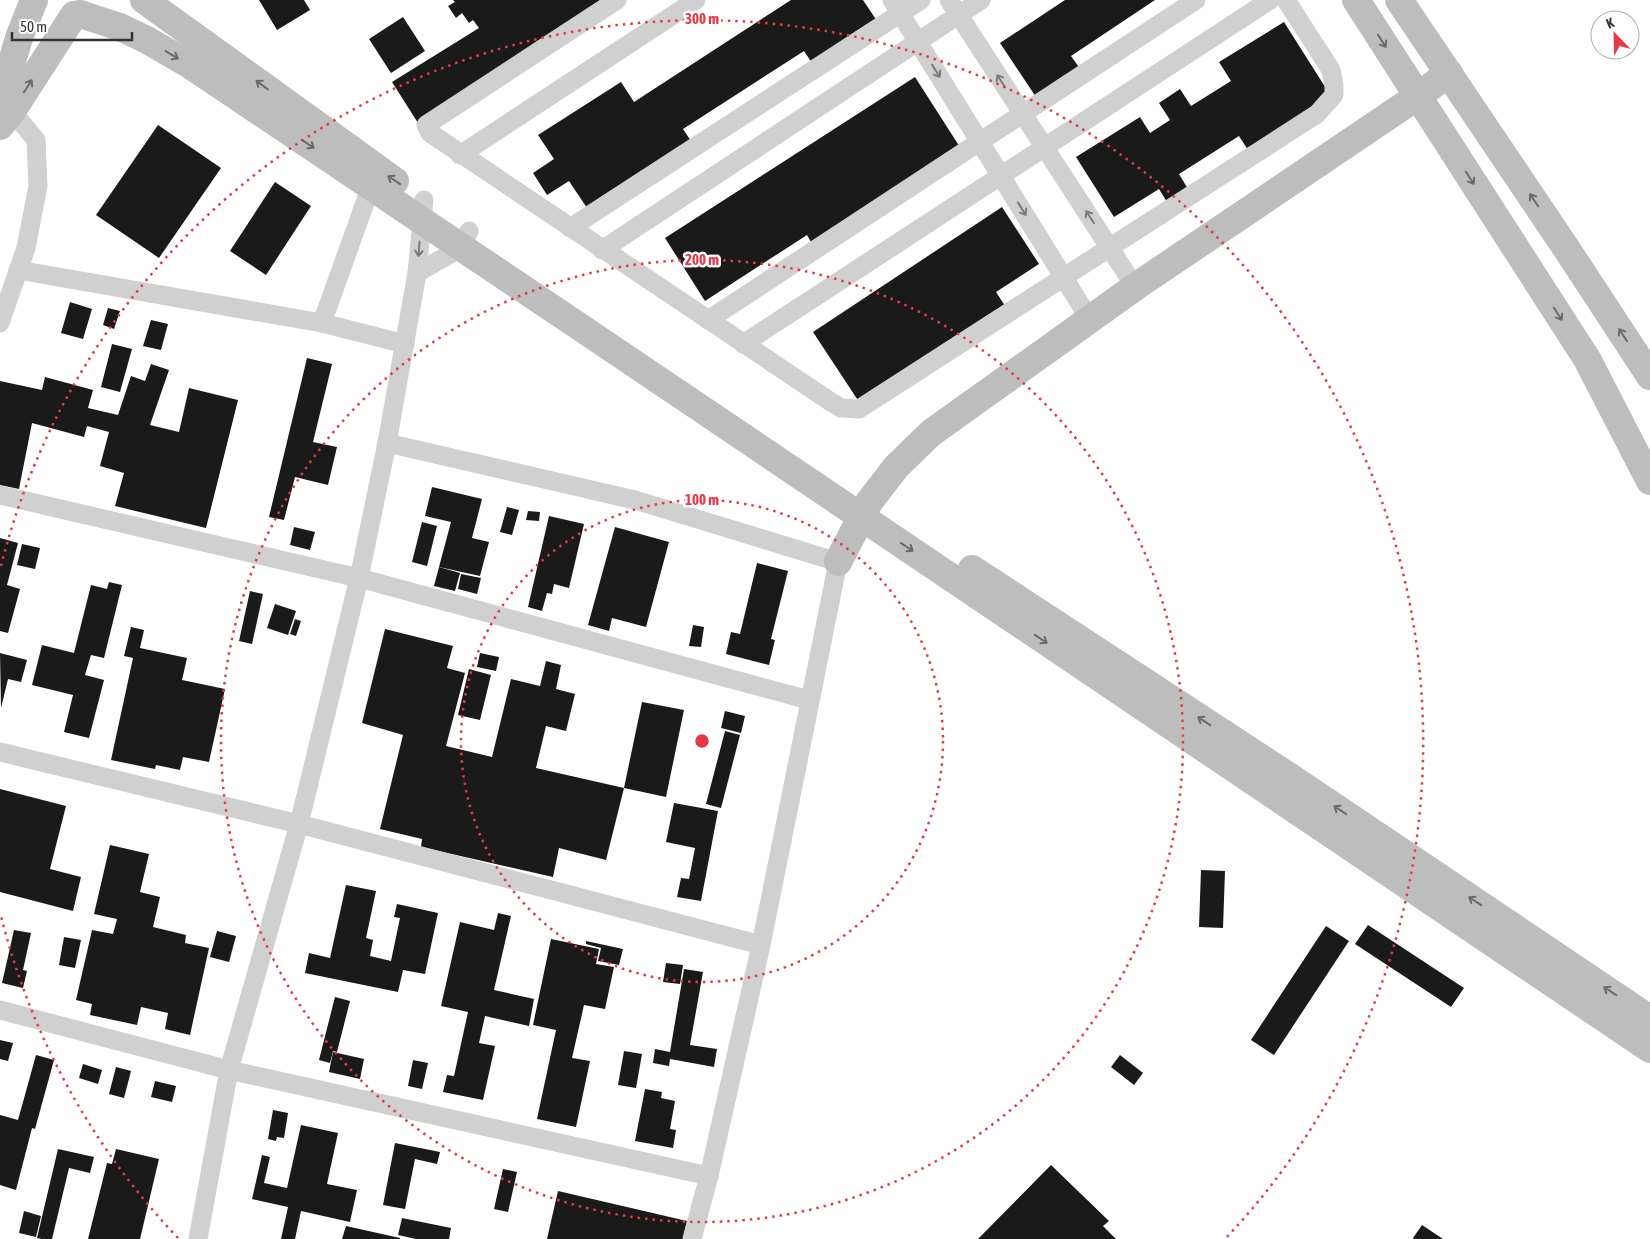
<svg xmlns="http://www.w3.org/2000/svg" width="1650" height="1239" font-family="'Asap Condensed',sans-serif">
	<style>
		.building { fill: #1a1a1a }
		.lines { fill: none; stroke-linecap: round; stroke-linejoin: round }
		.street { stroke: #d0d0d0; stroke-width: 19 }
		.secondary { stroke: #bdbdbd; stroke-width: 28 }
		.oneway { stroke: #6a6a6a }
		.oneway2 { stroke: #7a7a7a }
		.ring { fill: none; stroke: #e63946; stroke-width: 2.5; stroke-dasharray: 2.5 5 }
		.centre { fill: #e63946; stroke: #fff; stroke-width: 2.5 }
		.ring-label { font-size: 15px; text-anchor: middle; font-weight: bold; fill: #e63946; stroke: #fff; stroke-width: 5; stroke-linejoin: round; paint-order: stroke }
	</style>
	<rect width="100%" height="100%" fill="#fff"/>
	<g class="building">
		<polygon points="259,0 304,0 310,10 277,30"/>
		<polygon points="453,0 612,0 418,123 392,82 479,28 473,20 469,23 462,13 456,18 448,6 455,2"/>
		<polygon points="791,0 863,0 879,24 814,66 804,51 683,129 697,150 593,217 569,181 547,195 533,173 554,159 538,135 621,82 634,102"/>
		<polygon points="1065,0 1155,0 1071,56 1086,77 1042,106 1000,43"/>
		<polygon points="403,17 425,51 391,73 369,39"/>
		<polygon points="1284,22 1334,101 1250,153 1239,136 1179,174 1191,194 1170,207 1159,189 1114,217 1076,157 1140,117 1150,133 1170,120 1159,103 1180,89 1191,106 1231,81 1219,62"/>
		<polygon points="915,77 965,155 816,251 807,235 705,301 665,238"/>
		<polygon points="158,125 221,168 159,258 96,215"/>
		<polygon points="275,182 311,206 266,275 230,251"/>
		<polygon points="1002,207 1039,264 996,292 1011,315 865,411 813,332"/>
		<polygon points="70,302 92,309 83,339 61,333"/>
		<polygon points="108,308 120,311 114,329 103,325"/>
		<polygon points="151,320 168,324 161,350 143,346"/>
		<polygon points="112,344 132,349 120,392 101,387"/>
		<polygon points="307,358 332,364 313,442 337,447 328,485 295,477 284,520 269,517"/>
		<polygon points="151,364 169,370 150,425 179,432 189,388 238,400 206,528 115,506 124,473 100,466 109,432 87,426 84,437 32,423 19,489 0,485 0,381 42,390 45,377 93,390 88,408 118,415 131,376 145,381"/>
		<polygon points="432,487 482,499 472,538 489,542 480,576 439,567 451,522 425,516"/>
		<polygon points="507,507 519,510 512,535 500,532"/>
		<polygon points="528,511 540,512 539,521 526,520"/>
		<polygon points="549,516 584,524 569,588 554,584 552,594 547,593 542,611 528,607"/>
		<polygon points="422,522 437,526 427,566 412,562"/>
		<polygon points="294,527 315,532 310,550 290,545"/>
		<polygon points="615,527 669,542 646,627 612,618 609,631 588,625"/>
		<polygon points="0,538 18,543 7,585 20,589 8,633 0,631"/>
		<polygon points="22,544 40,548 35,569 17,565"/>
		<polygon points="757,563 788,571 771,639 775,640 769,665 726,654 731,632 740,634"/>
		<polygon points="439,567 460,573 455,591 434,586"/>
		<polygon points="461,574 481,578 477,594 458,589"/>
		<polygon points="109,582 122,585 104,658 91,655 85,675 104,680 89,738 64,732 73,695 32,685 42,645 74,653 91,585 107,589"/>
		<polygon points="250,591 263,594 252,644 239,641"/>
		<polygon points="275,604 296,611 288,635 267,628"/>
		<polygon points="295,619 301,621 296,636 290,634"/>
		<polygon points="693,625 704,627 701,647 689,646"/>
		<polygon points="131,627 144,630 140,648 187,658 182,680 225,689 209,762 183,757 180,770 156,765 155,769 111,760 133,658 124,656"/>
		<polygon points="385,629 453,646 447,668 465,673 446,746 492,757 511,679 540,686 546,661 561,665 556,689 575,694 566,731 546,726 536,768 624,788 606,860 559,848 553,877 421,847 422,839 380,829 403,735 362,723"/>
		<polygon points="0,653 27,660 21,682 8,679 1,708"/>
		<polygon points="480,653 499,657 496,671 477,667"/>
		<polygon points="469,669 491,675 480,720 458,715"/>
		<polygon points="642,702 684,710 666,797 624,788"/>
		<polygon points="725,711 745,716 741,733 721,728"/>
		<polygon points="725,731 740,735 721,808 706,804"/>
		<polygon points="0,789 66,806 50,869 81,877 73,911 0,892"/>
		<polygon points="674,803 718,811 701,901 677,897 681,878 689,879 695,848 666,842"/>
		<polygon points="110,845 149,854 140,892 160,897 153,927 186,935 185,943 209,948 190,1035 165,1029 168,1013 141,1007 137,1025 90,1015 92,1004 76,1000 92,930 113,934 117,919 94,914"/>
		<polygon points="1201,870 1225,871 1223,928 1199,927"/>
		<polygon points="346,885 376,891 366,938 373,940 370,956 391,961 400,918 394,917 397,904 438,913 425,974 403,970 398,992 305,973 309,953 330,958"/>
		<polygon points="498,913 511,916 494,990 534,999 529,1026 485,1016 479,1043 495,1046 483,1100 443,1092 447,1075 454,1076 468,1012 441,1006 460,922 494,930"/>
		<polygon points="1368,925 1464,988 1451,1007 1355,944"/>
		<polygon points="1326,926 1349,941 1274,1055 1251,1040"/>
		<polygon points="14,930 31,933 23,970 27,971 23,988 2,983"/>
		<polygon points="217,931 236,936 229,962 210,957"/>
		<polygon points="64,937 81,940 75,968 59,965"/>
		<polygon points="551,939 599,949 596,964 614,967 605,1009 584,1005 572,1058 590,1061 576,1127 537,1119 556,1030 533,1025"/>
		<polygon points="586,941 623,949 619,965 598,961 601,948 586,944"/>
		<polygon points="666,963 683,965 680,984 663,982"/>
		<polygon points="684,969 703,972 690,1045 717,1049 714,1067 670,1059 669,1066 653,1063 655,1049 670,1052"/>
		<polygon points="335,997 350,1001 337,1052 333,1051 330,1063 319,1060"/>
		<polygon points="0,1040 13,1043 8,1061 0,1059"/>
		<polygon points="624,1051 642,1054 636,1088 618,1085"/>
		<polygon points="333,1052 364,1059 360,1079 329,1072"/>
		<polygon points="36,1055 54,1060 35,1129 32,1128 16,1190 0,1185 0,1115 18,1120"/>
		<polygon points="1120,1055 1143,1073 1134,1085 1111,1067"/>
		<polygon points="413,1060 428,1063 422,1089 408,1086"/>
		<polygon points="83,1064 102,1070 98,1084 79,1078"/>
		<polygon points="116,1067 131,1071 124,1098 109,1094"/>
		<polygon points="155,1081 176,1086 172,1102 151,1097"/>
		<polygon points="645,1089 662,1092 661,1098 675,1101 670,1129 676,1130 673,1148 635,1141"/>
		<polygon points="273,1110 288,1113 284,1138 277,1137 276,1141 268,1139"/>
		<polygon points="301,1125 338,1133 327,1184 357,1190 350,1222 301,1211 295,1239 281,1239 288,1207 252,1199 262,1155 270,1157 264,1183 287,1188"/>
		<polygon points="395,1143 440,1152 437,1164 415,1159 405,1209 383,1205"/>
		<polygon points="58,1149 94,1157 90,1173 69,1168 52,1239 42,1239 37,1238"/>
		<polygon points="116,1149 159,1159 140,1239 88,1239 107,1163 112,1164"/>
		<polygon points="1051,1165 1109,1221 1103,1226 1116,1239 978,1239"/>
		<polygon points="503,1169 517,1172 508,1212 494,1209"/>
		<polygon points="558,1191 687,1221 683,1239 547,1239"/>
		<polygon points="24,1211 41,1216 36,1237 19,1233"/>
		<polygon points="402,1218 451,1228 449,1239 416,1239 398,1235"/>
		<polygon points="1422,1225 1443,1239 1414,1239 1413,1238"/>
		<polygon points="346,1226 400,1238 400,1239 342,1239"/>
	</g>
	<g class="lines">
		<g class="street">
			<polyline points="617,0 426,125 430,133 831,402 841,408 859,409 1317,114 1334,95 1334,85 1331,70 1286,0"/>
			<polyline points="892,0 1090,320"/>
			<polyline points="949,0 1135,287"/>
			<polyline points="460,155 696,0"/>
			<polyline points="424,200 417,273 462,247 469,231"/>
			<polyline points="570,228 921,0"/>
			<polyline points="602,250 981,0"/>
			<polyline points="18,270 322,323 405,344"/>
			<polyline points="708,320 1196,0"/>
			<polyline points="0,323 26,248 38,186 36,140 12,111"/>
			<polyline points="322,323 371,186"/>
			<polyline points="743,344 1270,0"/>
			<polyline points="387,443 635,500 838,562 761,945 709,1176 692,1239"/>
			<polyline points="0,495 359,578 809,700"/>
			<polyline points="0,752 299,824 761,945"/>
			<polyline points="0,1010 229,1070 709,1176"/>
			<polyline points="198,1239 229,1070 299,824 359,578 387,443 417,273"/>
		</g>
		<g class="secondary">
			<polyline points="144,0 395,181"/>
			<polyline points="1356,0 1587,359 1650,481"/>
			<polyline points="1399,0 1566,248 1650,376"/>
			<polyline points="80,14 120,27 147,40 190,65 577,325 1650,1049"/>
			<polyline points="0,90 5,84 20,35 34,0"/>
			<polyline points="0,126 12,111 74,15"/>
			<polyline points="838,562 869,502 896,467 931,433 1135,287 1418,96 1449,73"/>
			<polyline points="972,569 1293,779 1650,1019"/>
		</g>
	</g>
	<defs><path id="oneway-shaft" d="M-6 0H5M1.5-3L5.5 0L1.5 3" fill="none" stroke-width="1.6" stroke-linecap="round" stroke-linejoin="round" transform="scale(1.25)"/></defs>
	<g class="oneway">
		<use href="#oneway-shaft" transform="translate(1382 41) rotate(57)"/>
		<use href="#oneway-shaft" transform="translate(172 55) rotate(31)"/>
		<use href="#oneway-shaft" transform="translate(262 85) rotate(-144)"/>
		<use href="#oneway-shaft" transform="translate(28 86) rotate(-57)"/>
		<use href="#oneway-shaft" transform="translate(308 144) rotate(34)"/>
		<use href="#oneway-shaft" transform="translate(1470 178) rotate(57)"/>
		<use href="#oneway-shaft" transform="translate(394 180) rotate(-146)"/>
		<use href="#oneway-shaft" transform="translate(1534 200) rotate(-124)"/>
		<use href="#oneway-shaft" transform="translate(1558 314) rotate(57)"/>
		<use href="#oneway-shaft" transform="translate(1623 335) rotate(-123)"/>
		<use href="#oneway-shaft" transform="translate(907 547) rotate(34)"/>
		<use href="#oneway-shaft" transform="translate(1041 639) rotate(34)"/>
		<use href="#oneway-shaft" transform="translate(1204 721) rotate(-147)"/>
		<use href="#oneway-shaft" transform="translate(1340 810) rotate(-146)"/>
		<use href="#oneway-shaft" transform="translate(1475 901) rotate(-146)"/>
		<use href="#oneway-shaft" transform="translate(1610 991) rotate(-146)"/>
	</g>
	<g class="oneway2">
		<use href="#oneway-shaft" transform="translate(936 71) rotate(58)"/>
		<use href="#oneway-shaft" transform="translate(1001 81) rotate(-123)"/>
		<use href="#oneway-shaft" transform="translate(1022 209) rotate(58)"/>
		<use href="#oneway-shaft" transform="translate(1090 217) rotate(-123)"/>
		<use href="#oneway-shaft" transform="translate(419 249) rotate(94)"/>
	</g>
	<g class="ring">
		<circle cx="702" cy="741" r="241"/>
		<circle cx="702" cy="741" r="481"/>
		<path d="M178 1238A722 722 0 0 1 1 916M1 566A722 722 0 1 1 1226 1238"/>
	</g>
	<circle cx="702" cy="741" r="8" class="centre"/>
	<g class="ring-label">
		<text x="702" y="24">300 m</text>
		<text x="702" y="265">200 m</text>
		<text x="702" y="505">100 m</text>
	</g>
	<g transform="translate(1615 35) rotate(337)"><circle r="24" fill="#ffffff" stroke="#adadad"/>
	<path d="M0-4L9 19L0 12L-9 19Z" fill="#e63946"/>
	<text y="-8" font-size="14" font-weight="bold" text-anchor="middle" fill="#333333">K</text>
	</g>
	<path d="M12 32v8h120v-8" fill="none" stroke="#333333" stroke-width="2.5"/>
	<text x="20" y="32" font-size="15" fill="#333333" stroke="#ffffff" stroke-width="4" paint-order="stroke">50 m</text>
</svg>
